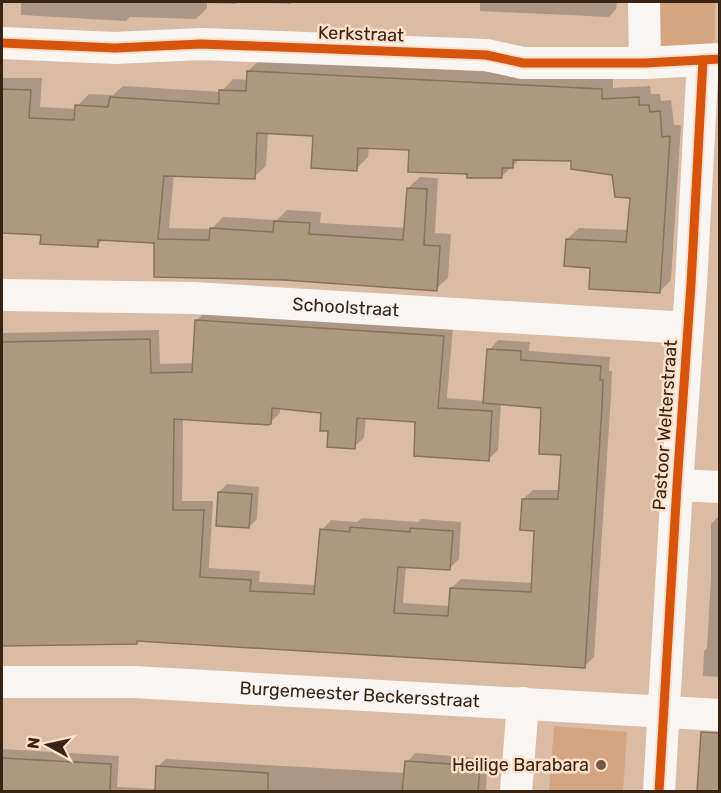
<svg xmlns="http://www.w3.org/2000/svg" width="721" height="793" font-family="Rubik,sans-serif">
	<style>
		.green { fill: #d4a580 }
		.shadow { fill: #0003; fill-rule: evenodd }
		.building { fill: #ae9880; stroke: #86735c; stroke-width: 1.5 }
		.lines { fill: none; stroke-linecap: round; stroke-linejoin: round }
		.minor { stroke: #f9f5f2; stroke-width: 32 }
		.cycleway-casing { stroke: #fde0cb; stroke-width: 13 }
		.cycleway { stroke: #d6540d; stroke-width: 9 }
		.poi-dot { fill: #715946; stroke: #fde0cb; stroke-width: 2 }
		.labels { text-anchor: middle; stroke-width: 5; stroke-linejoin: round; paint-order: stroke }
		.street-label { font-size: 18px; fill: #392413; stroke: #fde0cb }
		.poi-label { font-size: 18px; fill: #392413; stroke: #fde0cb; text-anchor: end }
	</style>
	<rect width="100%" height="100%" fill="#dabca5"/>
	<g class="green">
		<polygon points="652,2 715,2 715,39 710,47 661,50"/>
		<polygon points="554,726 627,732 623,791 549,791"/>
	</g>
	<g class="shadow">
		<polygon points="21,2 292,2 290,4 238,2 235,4 207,3 207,8 196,19 130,17 126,21 21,15"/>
		<polygon points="480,2 617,2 616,9 609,17 480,11"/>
		<polygon points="260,60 613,78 613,88 650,86 651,94 660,94 661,101 671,100 674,125 681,125 671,280 659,292 592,266 567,239 579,228 629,230 631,197 614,173 572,160 520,159 501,177 469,172 411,149 369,147 368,157 356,169 315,134 268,132 266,166 254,177 174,175 169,228 211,229 223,217 277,220 287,210 321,212 320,223 406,228 408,188 420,177 438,178 435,233 451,234 448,278 436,289 155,241 104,239 98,245 42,233 2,231 2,78 42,78 40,107 77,109 77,106 89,94 113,95 123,86 221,92 233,79 248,80 248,71"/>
		<path d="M206,311L453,327L447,398L485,401L489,350L498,340L530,342L529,351L610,357L609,371H612L611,396L594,657L584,667L139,640L137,642L2,645V333L159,330L160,364L194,363L197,320ZM501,403L542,407L562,454L560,490H533L523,499L535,530L533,583L461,579L451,588L450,606L403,603L406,566L449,569L459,559L461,522L421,519L418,522L362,518L357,522L331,520L322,530L317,585L259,582L260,571L209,568L213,501H182L183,418L270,423L280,413V407L323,412L330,430L354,447L364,438L366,417L416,421L488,460L498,450Z"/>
		<polygon points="227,484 259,487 257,519 249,527 219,492"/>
		<polygon points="719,516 720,516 720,677 703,676 704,651 707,648 711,576 711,524"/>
		<polygon points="2,749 119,756 117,787 157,789 157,767 166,759 406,773 407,762 415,753 487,759 486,792 2,792"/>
	</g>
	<g class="building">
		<polygon points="247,71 602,89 602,99 639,97 639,105 649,105 650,112 660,111 662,137 670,136 660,293 589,289 590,268 564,266 566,239 626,242 630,198 615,197 612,175 571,169 571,161 513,160 513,168 502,168 502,178 467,178 467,174 408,172 409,150 358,148 357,171 311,168 313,136 257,133 255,179 164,176 158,239 209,240 210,228 273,232 274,221 310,223 309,234 403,240 407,188 427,189 424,245 440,246 437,291 284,280 154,277 154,243 98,240 98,247 40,244 41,235 2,233 2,89 31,90 29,118 74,120 75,105 108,107 110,97 219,104 219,90 246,91"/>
		<polygon points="195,320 444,336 438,408 492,411 489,461 414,456 415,422 357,418 355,449 327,447 328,431 320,431 321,413 272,408 271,424 268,425 174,419 173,510 204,510 200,577 251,580 250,591 314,594 320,529 350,532 350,527 410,532 410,528 453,531 450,570 398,567 394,613 448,616 450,588 531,592 534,531 520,530 522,499 558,499 561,455 539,454 541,408 483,403 487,349 521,351 521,360 601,366 600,380 603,380 602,407 585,668 137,641 137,644 2,646 2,342 150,339 151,373 192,372"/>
		<polygon points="218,492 252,494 249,528 216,526"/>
		<polygon points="701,732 720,733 720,792 697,792"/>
		<polygon points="2,758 111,764 110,792 2,792"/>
		<polygon points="405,761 480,766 478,792 402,792"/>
		<polygon points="156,766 268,773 268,792 155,792"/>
	</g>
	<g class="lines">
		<g class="minor">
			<polyline points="644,2 645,63"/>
			<polyline points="2,43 115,48 201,44 486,55 523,63 645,63 720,59"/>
			<path id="s1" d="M2,295L193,298L688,328"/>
			<polyline points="677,485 720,487"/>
			<path id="s2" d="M2,682H134L720,715"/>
			<polyline points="516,792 523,703"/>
			<polyline points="659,792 677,485 691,284 703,60"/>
		</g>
		<g class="cycleway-casing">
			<g id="cycleway">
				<polyline points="2,43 115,48 201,44 486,55 523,63 645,63 720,59"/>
				<polyline points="659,792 677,485 691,284 703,60"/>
			</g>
		</g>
		<use href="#cycleway" class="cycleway"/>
	</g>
	<circle class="poi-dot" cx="601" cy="765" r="6"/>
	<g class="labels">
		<g class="street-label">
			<text transform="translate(361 34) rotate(2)" y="6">Kerkstraat</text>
			<text dy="6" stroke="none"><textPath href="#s1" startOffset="344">Schoolstraat</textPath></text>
			<text transform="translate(665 425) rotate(-86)" y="6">Pastoor Welterstraat</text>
			<text dy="6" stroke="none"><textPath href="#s2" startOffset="358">Burgemeester Beckersstraat</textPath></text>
		</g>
		<g class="poi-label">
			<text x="589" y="771">Heilige Barabara</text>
		</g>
	</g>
	<rect width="721" height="793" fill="none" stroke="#392413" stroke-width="6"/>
	<g transform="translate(48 745) rotate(278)" stroke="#fde0cb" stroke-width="4.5" paint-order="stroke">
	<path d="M0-4.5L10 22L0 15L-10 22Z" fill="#392413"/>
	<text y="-9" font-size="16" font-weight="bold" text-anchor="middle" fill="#392413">N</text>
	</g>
</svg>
